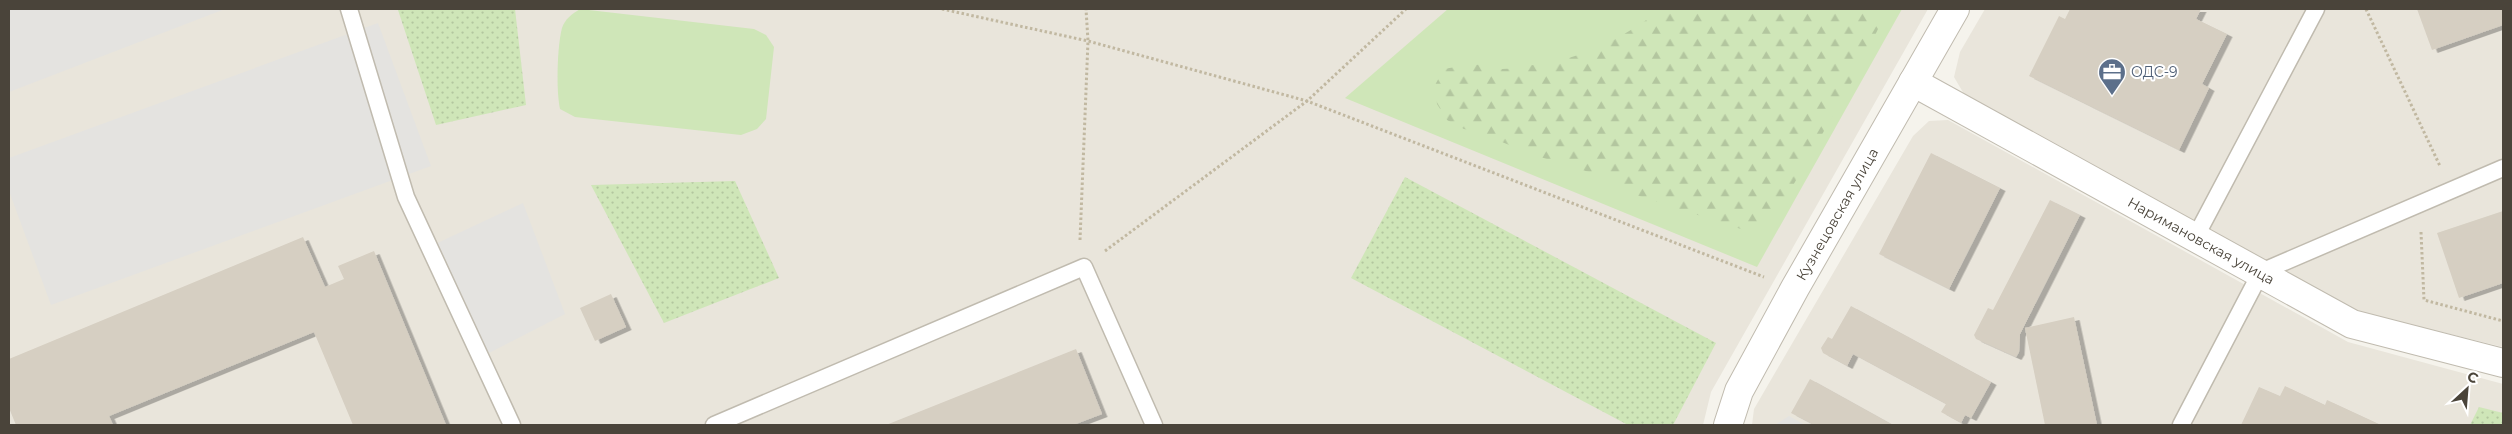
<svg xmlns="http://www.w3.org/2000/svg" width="2512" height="434" font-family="Montserrat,sans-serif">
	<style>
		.residential { fill: #e9e5db }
		.grass { fill: #cfe6b8 }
		.forest { fill: url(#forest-firs) }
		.park { fill: url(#park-dots) }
		.parking { fill: #e4e3e0 }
		.building { fill: #d6cfc2; filter: url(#shadow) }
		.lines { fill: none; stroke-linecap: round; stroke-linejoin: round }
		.service-casing { stroke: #c0bbaf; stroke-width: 19 }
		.minor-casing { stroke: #c0bbaf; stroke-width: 30 }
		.tertiary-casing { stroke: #c0bbaf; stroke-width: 30 }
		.path { stroke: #c1b8a1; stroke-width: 3; stroke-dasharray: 2.5 2.5; stroke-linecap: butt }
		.service { stroke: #fff; stroke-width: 16 }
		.minor { stroke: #fff; stroke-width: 28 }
		.tertiary { stroke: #fff; stroke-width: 28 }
		.labels { text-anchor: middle; stroke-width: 4; stroke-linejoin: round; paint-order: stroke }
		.service-label { font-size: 14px; fill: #4e5e75; stroke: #fff; text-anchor: start }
		.street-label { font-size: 14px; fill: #4a443a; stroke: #fff }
	</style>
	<defs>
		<pattern id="forest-firs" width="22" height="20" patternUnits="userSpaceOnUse" patternTransform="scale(1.25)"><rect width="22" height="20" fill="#cfe6b8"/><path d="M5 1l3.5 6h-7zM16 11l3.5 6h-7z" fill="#b3c69f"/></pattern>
		<pattern id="park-dots" width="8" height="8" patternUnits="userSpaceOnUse" patternTransform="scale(1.25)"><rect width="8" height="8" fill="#cfe6b8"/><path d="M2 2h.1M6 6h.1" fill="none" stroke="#b3c69f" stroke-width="1.8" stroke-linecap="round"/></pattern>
		<filter id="shadow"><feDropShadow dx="5.5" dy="3" stdDeviation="0" flood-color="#0004"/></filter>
	</defs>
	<rect width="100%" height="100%" fill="#f5f3ec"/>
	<g class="residential">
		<polygon points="9,9 1928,9 1711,392 1703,425 9,425"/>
		<polygon points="1985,9 2503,9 2503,347 2355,311 1964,94 1954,77 1960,52"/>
		<polygon points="1948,120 2348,342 2503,384 2503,425 1752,425 1754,409 1913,136 1929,121"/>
	</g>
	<g class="grass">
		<path d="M580,9L754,29L766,35L774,47L766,119L757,129L741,135L575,117L560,109C556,91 557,47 562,28C565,19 572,14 580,9Z"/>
		<polygon points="1448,9 1902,9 1757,267 1345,98"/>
	</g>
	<path class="forest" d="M1662,9H1884L1880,25L1853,80L1787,196L1763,226L1744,230L1639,196L1605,177L1534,155L1482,134L1464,129L1447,120L1437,104L1435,85L1444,69C1457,67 1470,64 1483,65C1489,66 1495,68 1502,69C1509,69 1517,67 1525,66C1582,60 1616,42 1662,9Z"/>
	<g class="park">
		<polygon points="408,9 515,9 526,105 436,125 398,10"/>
		<polygon points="1405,177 1716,343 1673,425 1628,425 1351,278"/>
		<polygon points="735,181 779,278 664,323 591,185"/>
		<polygon points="2479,407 2503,413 2503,425 2470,425"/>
	</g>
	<g class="parking">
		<polygon points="9,9 225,9 9,92"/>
		<polygon points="378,23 431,166 51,305 9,191 9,158"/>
		<polygon points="523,203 565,314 479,358 429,247"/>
		<polygon points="1789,416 1805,425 1775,425"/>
	</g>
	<g class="building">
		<polygon points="2070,9 2201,9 2196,19 2227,34 2202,84 2209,88 2179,150 2029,76 2059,16 2065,19"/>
		<polygon points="2417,9 2503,9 2503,25 2432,50"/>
		<polygon points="1931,153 2000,188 1949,289 1879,254"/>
		<polygon points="2050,200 2080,215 2020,334 2019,352 2016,357 1976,339 1974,335 1988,308 1993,310"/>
		<polygon points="2503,211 2503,283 2459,298 2437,233"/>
		<polygon points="303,237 325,287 344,279 338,266 374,251 446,425 353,425 314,332 109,416 113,425 16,425 9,408 9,359"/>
		<polygon points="611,294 626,327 595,341 580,308"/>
		<polygon points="1851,306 1991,382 1971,418 1965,415 1961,423 1941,412 1946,404 1853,354 1847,366 1823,353 1821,348 1828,337 1832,339"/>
		<polygon points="2074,317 2097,425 2045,425 2025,328"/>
		<polygon points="1076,349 1102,414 1073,425 886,425"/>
		<polygon points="1810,379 1893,425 1814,425 1791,413"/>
		<polygon points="2285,386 2325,405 2327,400 2381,425 2241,425 2259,387 2280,396"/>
	</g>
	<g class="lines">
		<g class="service-casing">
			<g id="service">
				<polyline points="349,9 406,197 512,425"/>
				<polyline points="2196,236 2316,9"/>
				<polyline points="714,425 1084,267 1154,425"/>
				<polyline points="2181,425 2261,272 2503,168"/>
			</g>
		</g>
		<g class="minor-casing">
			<g id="minor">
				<path id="s1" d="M1913,82L2352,324L2503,363"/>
			</g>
		</g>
		<g class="tertiary-casing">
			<g id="tertiary">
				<path id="s2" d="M1728,425L1739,391L1795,288L1955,9"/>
			</g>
		</g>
		<g class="path">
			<polyline points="942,9 1088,41 1307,101 1764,277"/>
			<polyline points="2366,9 2440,166"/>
			<polyline points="2421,232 2424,300 2503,321"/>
			<polyline points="1080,240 1088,41 1086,9"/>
			<polyline points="1105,251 1307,101 1406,9"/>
		</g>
		<use href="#service" class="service"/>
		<use href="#minor" class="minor"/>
		<use href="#tertiary" class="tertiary"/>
	</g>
	<defs>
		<g id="office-pin" transform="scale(1.4375)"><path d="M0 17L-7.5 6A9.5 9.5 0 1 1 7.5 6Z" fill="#5c6f8a" stroke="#fff"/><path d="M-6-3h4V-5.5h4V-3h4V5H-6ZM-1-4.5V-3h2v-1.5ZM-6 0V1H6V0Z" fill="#fff"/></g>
	</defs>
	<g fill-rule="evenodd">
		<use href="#office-pin" x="2112" y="72"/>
	</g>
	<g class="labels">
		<g class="service-label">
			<text x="2131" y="77">ОДС-9</text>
		</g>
		<g class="street-label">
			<text dy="5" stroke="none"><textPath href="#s2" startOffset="238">Кузнецовская улица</textPath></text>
			<text dy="5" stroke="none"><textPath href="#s1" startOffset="329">Наримановская улица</textPath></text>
		</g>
	</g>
	<rect width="2512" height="434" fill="none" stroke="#4a443a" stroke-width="20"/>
	<g transform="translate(2467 389) rotate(26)" stroke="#ffffff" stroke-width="4" paint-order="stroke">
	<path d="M0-4L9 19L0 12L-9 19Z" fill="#4a443a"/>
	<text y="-8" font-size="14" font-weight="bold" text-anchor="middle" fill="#4a443a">С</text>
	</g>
</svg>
